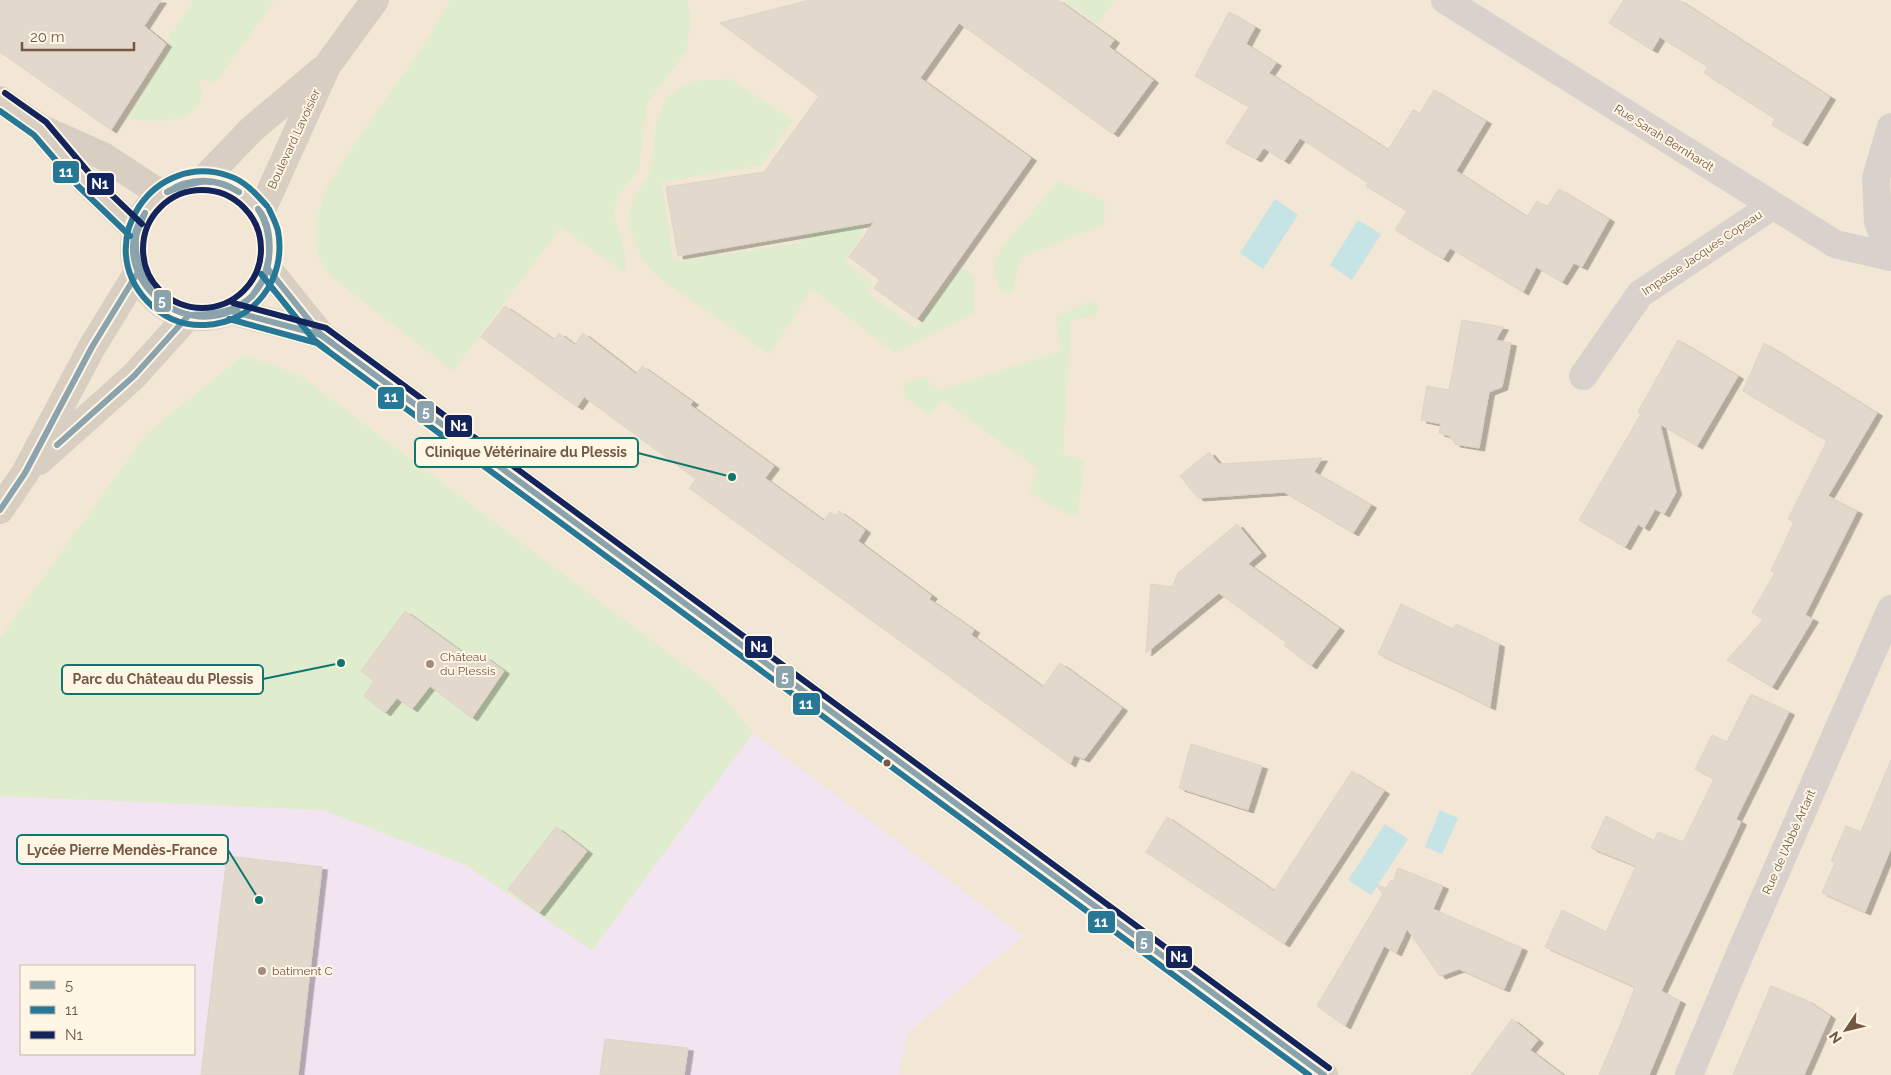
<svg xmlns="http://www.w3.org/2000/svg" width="1891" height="1075" font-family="Raleway,sans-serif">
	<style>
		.residential { fill: #f2e6d4; fill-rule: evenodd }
		.education { fill: #f2e4f0; fill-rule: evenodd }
		.green { fill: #dfedce }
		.water { fill: #c6e3e6 }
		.building { fill: #e2d8cc; stroke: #dfd3c7; filter: url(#shadow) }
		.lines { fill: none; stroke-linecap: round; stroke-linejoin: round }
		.minor { stroke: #d9d1cb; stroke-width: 28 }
		.major { stroke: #d8cec1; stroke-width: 28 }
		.bus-1-casing { stroke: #fff6e5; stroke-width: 10 }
		.bus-2-casing { stroke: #fff6e5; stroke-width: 10 }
		.bus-3-casing { stroke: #fff6e5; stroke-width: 10 }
		.bus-1 { stroke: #8aa3ac; stroke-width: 6 }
		.bus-2 { stroke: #277796; stroke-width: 6 }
		.bus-3 { stroke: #13235b; stroke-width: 6 }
		.poi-dot { fill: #a18d7d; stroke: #fff6e5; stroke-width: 2 }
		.bus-dot { fill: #735845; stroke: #fff6e5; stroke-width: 2 }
		.labels { text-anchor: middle; stroke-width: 4; stroke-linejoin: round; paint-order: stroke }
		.street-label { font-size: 12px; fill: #735845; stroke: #fff6e5 }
		.poi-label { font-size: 12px; fill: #735845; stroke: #fff6e5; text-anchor: start }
		.leader { fill: none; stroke: #0f766e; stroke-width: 2 }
		.callout-dot { fill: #0f766e; stroke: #fff6e5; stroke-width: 2 }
		.callout { fill: #fff6e5; stroke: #0f766e; stroke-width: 2 }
		.callout-label { font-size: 14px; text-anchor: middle; font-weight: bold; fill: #735845 }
		.line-badge { stroke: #fff6e5; stroke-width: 2 }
		.badge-label { font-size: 14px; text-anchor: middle; font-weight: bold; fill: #fff }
	</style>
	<defs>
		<filter id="shadow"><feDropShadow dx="5.5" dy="3" stdDeviation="0" flood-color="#0004"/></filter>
	</defs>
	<rect width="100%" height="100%" fill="#f6f0e4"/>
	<path class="residential" d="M0,0H1891V1075H0ZM21,966H194V1054H21Z"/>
	<path class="education" d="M753,733L1023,936L907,1034L899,1075H0V796L323,810L464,864L592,950ZM21,966H194V1054H21Z"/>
	<g class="green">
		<path d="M194,0H275L215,83L200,79C200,86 203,97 200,102C188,126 148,121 127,119L167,53L170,36Z"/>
		<polygon points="450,0 687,0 690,18 687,50 647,103 639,169 619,195 613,212 625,252 625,273 561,227 453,371 351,292 326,271 317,253 316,224 324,193 355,143 430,36"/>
		<polygon points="1065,0 1114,0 1097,24"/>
		<polygon points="730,79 793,120 762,165 662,182 673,261 800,243 832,205 865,229 845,262 873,282 867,293 915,328 962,267 974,276 974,313 895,353 812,289 769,354 658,277 643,260 628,226 630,206 651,170 656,124 666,98 694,81"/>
		<polygon points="1059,181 1105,202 1104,224 1020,258 1012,295 998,288 994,264 1002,247"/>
		<polygon points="1088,302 1099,304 1095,316 1071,320 1063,455 1084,460 1078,513 1070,516 1029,491 1039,470 943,400 928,415 908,399 902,384 924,377 939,391 1061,351 1056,318"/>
		<polygon points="244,355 300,376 715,688 753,733 592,950 464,864 323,810 0,796 0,638 147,433"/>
	</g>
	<g class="water">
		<polygon points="1275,199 1298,215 1263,269 1240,253"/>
		<polygon points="1358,220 1381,234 1352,280 1330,265"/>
		<polygon points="1440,810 1458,818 1442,854 1425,847"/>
		<polygon points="1385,824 1408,839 1371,895 1348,880"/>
	</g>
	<g class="building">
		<polygon points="0,0 161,0 144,26 166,44 111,130 0,52"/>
		<polygon points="810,0 1058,0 1114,40 1109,47 1153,80 1113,134 959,23 920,78 1031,158 917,319 874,288 880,280 849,257 874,222 678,256 666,187 764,172 819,96 720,23"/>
		<polygon points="1624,0 1679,0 1830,97 1802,143 1772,125 1775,119 1704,73 1708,67 1660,37 1652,50 1609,23"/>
		<polygon points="1229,12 1255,27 1246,44 1276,63 1269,73 1388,150 1413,110 1420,113 1434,90 1486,121 1456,171 1527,217 1537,201 1547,207 1559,189 1609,219 1582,267 1574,263 1562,282 1536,267 1523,292 1450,248 1443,259 1395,230 1407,211 1366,186 1368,183 1300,138 1284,161 1264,148 1256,159 1226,143 1249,107 1195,76"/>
		<polygon points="505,306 554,340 559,333 575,345 583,333 636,374 642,366 693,402 690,405 774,466 765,478 824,521 830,512 836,516 839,511 865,530 858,541 932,596 929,599 974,630 971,635 1043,687 1060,663 1122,708 1084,759 1074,755 1070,764 689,488 696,479 584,397 577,407 481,337"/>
		<polygon points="1462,320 1503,327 1496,340 1511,343 1502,387 1489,392 1479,448 1455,444 1450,436 1439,433 1441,424 1421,420 1427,386 1449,390"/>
		<polygon points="1678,340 1738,376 1697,446 1660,424 1676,492 1664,514 1655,509 1644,528 1638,524 1625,547 1579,520 1641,414 1638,412"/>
		<polygon points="1764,343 1877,413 1828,496 1857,511 1805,615 1813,619 1772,687 1727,660 1763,620 1752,612 1775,573 1771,571 1794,522 1788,519 1827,441 1743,391"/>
		<polygon points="1209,452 1219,464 1322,458 1314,472 1371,505 1353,533 1284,492 1198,498 1180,476"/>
		<polygon points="1237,524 1261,553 1248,564 1339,628 1311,666 1284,645 1287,643 1219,593 1146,653 1151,584 1172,587 1178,573"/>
		<polygon points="1401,604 1453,629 1456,624 1499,644 1490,707 1452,688 1378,654"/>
		<polygon points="405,611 473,660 485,657 504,671 472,718 430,686 412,709 397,698 385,713 364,696 374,681 361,671"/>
		<polygon points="1751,694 1789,712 1736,819 1741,822 1661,991 1680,1001 1649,1075 1599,1075 1620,1026 1635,987 1545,947 1562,910 1606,932 1636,866 1591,848 1606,816 1654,841 1658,832 1683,842 1714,779 1695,769 1712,735 1727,742"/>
		<polygon points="1191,744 1262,766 1248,810 1179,788"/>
		<polygon points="1891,760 1891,848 1865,912 1822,893 1835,863 1831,861 1846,826 1861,832"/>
		<polygon points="1352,771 1384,791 1284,944 1146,852 1167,817 1274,891"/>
		<polygon points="556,827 587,851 539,913 508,889"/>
		<polygon points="227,856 322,867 298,1075 201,1075"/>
		<polygon points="1398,868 1443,886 1433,909 1522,948 1504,989 1459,969 1440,976 1407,929 1396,953 1384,946 1345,1026 1317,1006 1383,894 1375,884 1386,888 1391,880 1393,882"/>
		<polygon points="1771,986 1806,1000 1830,1016 1804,1075 1733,1075"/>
		<polygon points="1512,1019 1538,1040 1530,1050 1563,1075 1471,1075"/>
		<polygon points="605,1039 688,1048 684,1075 600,1075"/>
	</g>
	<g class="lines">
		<g class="minor">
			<polyline points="1445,0 1835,244 1891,257"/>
			<polyline points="1891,127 1876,178 1878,222 1891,257"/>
			<polyline points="1583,376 1640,294 1772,206"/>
			<polyline points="1689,1075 1739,956 1891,609"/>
		</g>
		<g class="major">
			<polyline points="0,100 40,128 103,156 161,194"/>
			<polyline points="44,133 84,180 136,230"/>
			<polyline points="203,180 252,129 322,70"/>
			<circle cx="202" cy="249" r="68"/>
			<polyline points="261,212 327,66 375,0"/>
			<polyline points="268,269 321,335 1324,1075"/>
			<polyline points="231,311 321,335"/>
			<polyline points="39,461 134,376 188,316"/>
			<polyline points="0,510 25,473 92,347 138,272"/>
		</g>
		<g class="bus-1-casing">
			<g id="bus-1">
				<path d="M167,192C189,177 217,177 239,192"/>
				<path d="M167,192C194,182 212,175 239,192"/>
				<path d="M258,209C269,221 271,241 269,257"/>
				<path d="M258,209C267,223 270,240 269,257"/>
				<path d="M145,213C142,221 137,230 136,238C134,273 155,309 191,315C196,315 202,314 207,314C225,312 238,309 252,296"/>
				<path d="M145,213C99,276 195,355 252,296"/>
				<polyline points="268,269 321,335 332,343"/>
				<polyline points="252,296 264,278 269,257"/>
				<path d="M252,296C262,285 268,273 269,257"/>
				<polyline points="231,311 321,335 1324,1075"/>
				<polyline points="57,445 134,376 188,316"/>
				<polyline points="0,510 25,473 92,347 138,272"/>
			</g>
		</g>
		<g class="bus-2-casing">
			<g id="bus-2">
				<polyline points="0,111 34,135 78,186 130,236"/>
				<path d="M267,206C256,194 245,181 229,176C155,150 91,241 147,301C162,317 182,326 205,325C254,323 287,279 278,231C276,223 272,216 269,209"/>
				<polyline points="261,274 314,340 327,350"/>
				<polyline points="229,319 317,343 1309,1075"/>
			</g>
		</g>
		<g class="bus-3-casing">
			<g id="bus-3">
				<polyline points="5,93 46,122 90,174 142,224"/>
				<circle cx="202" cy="249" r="59"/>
				<polyline points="233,303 326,328 1329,1068"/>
			</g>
		</g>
		<use href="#bus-1" class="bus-1"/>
		<use href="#bus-2" class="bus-2"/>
		<use href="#bus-3" class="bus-3"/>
	</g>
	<g class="poi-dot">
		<circle cx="430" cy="664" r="5"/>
		<circle cx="262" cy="971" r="5"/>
	</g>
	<circle class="bus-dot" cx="887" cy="763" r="4.5"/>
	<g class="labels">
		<g class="street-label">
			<text transform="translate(1664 138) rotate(32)" y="4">Rue Sarah Bernhardt</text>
			<text transform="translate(294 139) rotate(-65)" y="4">Boulevard Lavoisier</text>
			<text transform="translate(1702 253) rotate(-34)" y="4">Impasse Jacques Copeau</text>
			<text transform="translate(1789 842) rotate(-66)" y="4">Rue de l'Abbé Artarit</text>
		</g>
		<g class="poi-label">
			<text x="440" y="661">Château<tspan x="440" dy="14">du Plessis</tspan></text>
			<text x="272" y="975">batiment C</text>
		</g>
	</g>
	<path class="leader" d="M732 477L638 453M341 663L263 679M259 900L228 850"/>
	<g class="callout-dot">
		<circle cx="732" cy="477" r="5"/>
		<circle cx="341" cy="663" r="5"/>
		<circle cx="259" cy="900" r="5"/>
	</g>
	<g class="callout">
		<rect x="415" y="438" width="223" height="29" rx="5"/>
		<rect x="62" y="665" width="201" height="29" rx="5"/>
		<rect x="17" y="835" width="211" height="29" rx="5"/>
	</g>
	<g class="callout-label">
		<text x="526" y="457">Clinique Vétérinaire du Plessis</text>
		<text x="163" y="684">Parc du Château du Plessis</text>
		<text x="122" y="855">Lycée Pierre Mendès-France</text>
	</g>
	<g class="line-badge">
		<rect x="52" y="160" width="28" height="24" rx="5" fill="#277796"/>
		<rect x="86" y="172" width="29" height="24" rx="5" fill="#13235b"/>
		<rect x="153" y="289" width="19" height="24" rx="5" fill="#8aa3ac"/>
		<rect x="377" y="386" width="28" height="24" rx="5" fill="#277796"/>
		<rect x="416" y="400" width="19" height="24" rx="5" fill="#8aa3ac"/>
		<rect x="444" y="414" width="29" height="24" rx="5" fill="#13235b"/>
		<rect x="744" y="635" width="29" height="24" rx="5" fill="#13235b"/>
		<rect x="775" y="665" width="20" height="24" rx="5" fill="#8aa3ac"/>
		<rect x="792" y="692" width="29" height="24" rx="5" fill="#277796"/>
		<rect x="1087" y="910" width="29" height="24" rx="5" fill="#277796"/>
		<rect x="1135" y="930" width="19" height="24" rx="5" fill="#8aa3ac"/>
		<rect x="1165" y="945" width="28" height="24" rx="5" fill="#13235b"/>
	</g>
	<g class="badge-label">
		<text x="66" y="177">11</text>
		<text x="100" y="189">N1</text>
		<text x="162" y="306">5</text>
		<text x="391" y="402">11</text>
		<text x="426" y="417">5</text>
		<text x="459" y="431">N1</text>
		<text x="759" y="652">N1</text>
		<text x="785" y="682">5</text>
		<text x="806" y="709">11</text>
		<text x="1101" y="927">11</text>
		<text x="1144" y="947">5</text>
		<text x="1179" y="962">N1</text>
	</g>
	<rect x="20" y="965" width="175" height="90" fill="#fff6e5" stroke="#c7b7a5"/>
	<rect x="30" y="981" width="25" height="8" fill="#8aa3ac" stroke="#c7b7a5"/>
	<text x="65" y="990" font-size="15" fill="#735845">5</text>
	<rect x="30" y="1006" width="25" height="8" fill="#277796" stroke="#c7b7a5"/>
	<text x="65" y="1015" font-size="15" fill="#735845">11</text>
	<rect x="30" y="1031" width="25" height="8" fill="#13235b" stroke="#c7b7a5"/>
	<text x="65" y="1040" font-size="15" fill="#735845">N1</text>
	<g transform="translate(1846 1030) rotate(235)" stroke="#fff6e5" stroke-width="4" paint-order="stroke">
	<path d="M0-4L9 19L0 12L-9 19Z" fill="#735845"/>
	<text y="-8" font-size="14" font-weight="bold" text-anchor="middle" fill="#735845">N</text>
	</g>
	<path d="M22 42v8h112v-8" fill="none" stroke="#735845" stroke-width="2.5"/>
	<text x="30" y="42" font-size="15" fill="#735845" stroke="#fff6e5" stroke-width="4" paint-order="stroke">20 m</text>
</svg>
